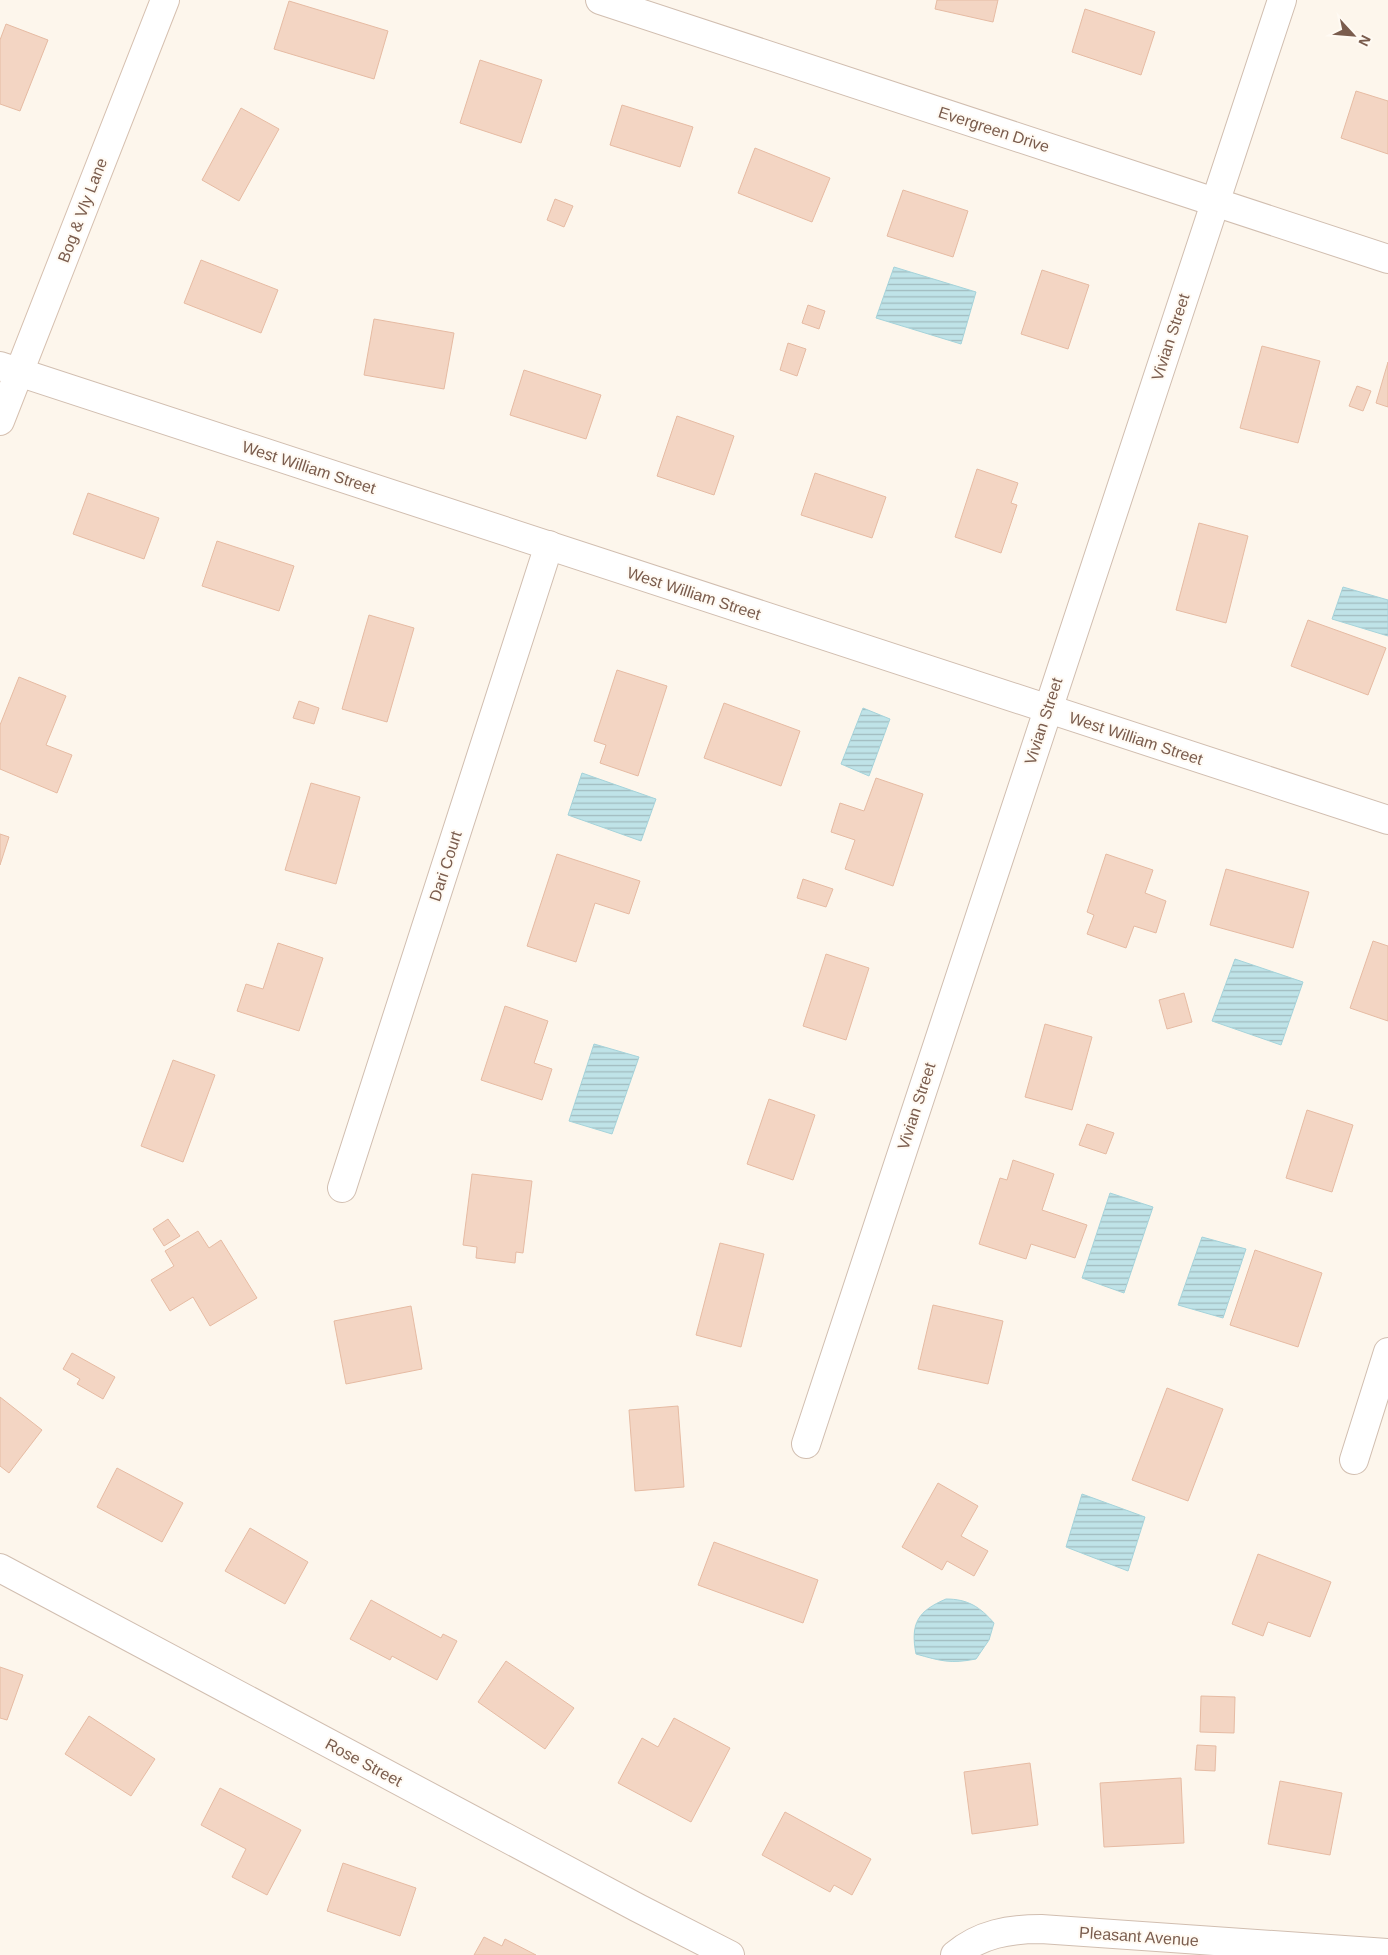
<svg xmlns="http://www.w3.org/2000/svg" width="1388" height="1955" font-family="Helvetica,sans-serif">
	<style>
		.water { fill: url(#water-rules); stroke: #a5d3da }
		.building { fill: #f3d5c3; stroke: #e6bba3 }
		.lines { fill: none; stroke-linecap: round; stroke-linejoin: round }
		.street-casing { stroke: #d1beb0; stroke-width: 30 }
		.secondary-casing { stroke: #d6c0b0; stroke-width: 30 }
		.street { stroke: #fff; stroke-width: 28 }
		.secondary { stroke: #fff; stroke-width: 28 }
		.labels { text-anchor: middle; stroke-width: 4; stroke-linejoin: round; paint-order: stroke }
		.street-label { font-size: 16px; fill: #7a5c4d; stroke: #fffaf3 }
	</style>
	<defs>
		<pattern id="water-rules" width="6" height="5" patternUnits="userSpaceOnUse" patternTransform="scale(1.25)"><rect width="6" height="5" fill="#bfe3e8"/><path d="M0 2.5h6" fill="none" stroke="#a0bbbe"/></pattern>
	</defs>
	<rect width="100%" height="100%" fill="#fdf6ec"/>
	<g class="water">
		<polygon points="894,267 976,292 961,344 876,318"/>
		<polygon points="1343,587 1388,600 1388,636 1332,619"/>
		<polygon points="863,708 890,719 869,776 841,764"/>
		<polygon points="582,773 656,799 641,841 568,815"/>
		<polygon points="1235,959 1303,982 1281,1045 1212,1021"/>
		<polygon points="594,1044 639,1057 612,1134 569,1121"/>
		<polygon points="1110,1193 1153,1207 1124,1293 1082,1278"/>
		<polygon points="1202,1237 1246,1249 1223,1318 1178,1305"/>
		<polygon points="1082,1494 1145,1517 1128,1571 1066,1547"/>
		<path d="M946,1599C968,1599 980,1607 994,1623L989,1640L976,1659C950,1664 941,1661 916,1654C910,1623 918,1611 946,1599Z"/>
	</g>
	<g class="building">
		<polygon points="937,0 998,0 993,22 935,9"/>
		<polygon points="289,1 388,31 374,79 274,49"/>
		<polygon points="1085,9 1155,32 1141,75 1072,52"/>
		<polygon points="6,24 48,40 20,111 0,104 0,40"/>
		<polygon points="480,60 542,80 521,143 460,123"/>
		<polygon points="1356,91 1388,101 1388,154 1341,138"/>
		<polygon points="622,105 693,127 680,167 610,145"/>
		<polygon points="241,108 279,129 239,201 202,180"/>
		<polygon points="755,148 830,178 812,222 738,193"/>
		<polygon points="903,190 968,211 953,257 887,236"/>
		<polygon points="555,199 573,206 564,227 547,220"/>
		<polygon points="201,260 278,290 261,333 184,303"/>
		<polygon points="1042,270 1089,285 1068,349 1021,334"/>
		<polygon points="808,305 825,311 819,329 802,323"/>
		<polygon points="374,319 454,333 444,389 364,375"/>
		<polygon points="788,343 806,349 797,376 780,370"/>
		<polygon points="1262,346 1320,361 1298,443 1240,428"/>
		<polygon points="1388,362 1388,407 1376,403"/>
		<polygon points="524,370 601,395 586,439 510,415"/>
		<polygon points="1357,386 1371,391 1363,411 1349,406"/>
		<polygon points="677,416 734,436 714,495 657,476"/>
		<polygon points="977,469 1018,483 1011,503 1017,505 1001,553 955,537"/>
		<polygon points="815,473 886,497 872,538 801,515"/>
		<polygon points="88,493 159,518 144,559 73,534"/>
		<polygon points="1199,523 1248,536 1226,623 1176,610"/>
		<polygon points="217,541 294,566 279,611 202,586"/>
		<polygon points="369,615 414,628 387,722 342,709"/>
		<polygon points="1308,620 1386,648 1368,695 1291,666"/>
		<polygon points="617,670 667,686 638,776 600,763 606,745 594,741"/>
		<polygon points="19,677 66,696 46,745 72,755 57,793 0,769 0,725"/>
		<polygon points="299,701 319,708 314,724 293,718"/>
		<polygon points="724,703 800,731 781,786 704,758"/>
		<polygon points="876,778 923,794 893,886 845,869 855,840 831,832 840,803 864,811"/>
		<polygon points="311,783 360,797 336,884 285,870"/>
		<polygon points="0,834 9,837 0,865"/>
		<polygon points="557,854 640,881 629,914 595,903 576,962 527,946"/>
		<polygon points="1106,854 1153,870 1145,893 1166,901 1156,933 1134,926 1126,948 1087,934 1094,915 1087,912"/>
		<polygon points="1226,869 1309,892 1293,948 1210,925"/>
		<polygon points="803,879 833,889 826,907 797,898"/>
		<polygon points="1373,941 1388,946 1388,1021 1350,1008"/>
		<polygon points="278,943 323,958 299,1031 237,1011 246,984 263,989"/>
		<polygon points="826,954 869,968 846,1040 803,1026"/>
		<polygon points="1184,993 1192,1022 1167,1029 1159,1000"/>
		<polygon points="505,1006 548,1021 534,1063 552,1069 542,1100 481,1080"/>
		<polygon points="1045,1024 1092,1037 1072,1110 1025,1097"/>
		<polygon points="173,1060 215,1075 183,1162 141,1146"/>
		<polygon points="769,1099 815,1115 793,1180 747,1164"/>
		<polygon points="1307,1110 1353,1125 1332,1192 1286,1178"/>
		<polygon points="1087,1124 1114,1133 1106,1154 1079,1145"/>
		<polygon points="1013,1160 1054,1174 1042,1210 1087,1225 1075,1258 1031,1244 1026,1259 979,1244 1000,1178 1007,1180"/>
		<polygon points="472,1174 532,1181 523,1253 516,1252 515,1263 476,1258 477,1247 463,1245"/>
		<polygon points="168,1219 180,1236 164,1246 153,1229"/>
		<polygon points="198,1231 209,1248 221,1240 257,1298 210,1326 193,1297 170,1311 151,1280 174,1266 165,1251"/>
		<polygon points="720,1243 764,1254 741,1347 696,1335"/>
		<polygon points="1255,1250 1322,1273 1298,1347 1230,1325"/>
		<polygon points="933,1305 1003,1321 988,1384 918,1369"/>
		<polygon points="411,1306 422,1369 346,1384 334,1321"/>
		<polygon points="72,1353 115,1377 103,1399 77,1384 80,1379 63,1369"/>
		<polygon points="1167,1388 1223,1409 1188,1501 1132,1480"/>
		<polygon points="0,1397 42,1430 9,1473 0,1466"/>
		<polygon points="678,1406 684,1487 635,1491 629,1410"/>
		<polygon points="117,1468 183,1503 162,1542 97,1507"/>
		<polygon points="938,1483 978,1506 961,1536 988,1551 974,1576 947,1561 942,1570 902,1547"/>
		<polygon points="250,1528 308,1562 285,1604 225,1571"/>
		<polygon points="714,1542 818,1580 803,1623 698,1585"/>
		<polygon points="1258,1554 1331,1582 1310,1637 1268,1622 1263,1636 1232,1624"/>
		<polygon points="371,1600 441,1638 443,1634 457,1641 437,1680 392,1656 390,1660 350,1639"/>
		<polygon points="506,1661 574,1708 545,1749 478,1702"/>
		<polygon points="0,1667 23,1675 7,1720 0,1718"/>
		<polygon points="1201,1696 1235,1697 1234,1733 1200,1732"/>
		<polygon points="89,1716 155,1759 131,1796 65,1754"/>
		<polygon points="674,1718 730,1748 691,1822 618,1783 642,1738 658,1747"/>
		<polygon points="1197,1745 1216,1746 1215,1771 1195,1770"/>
		<polygon points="1030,1763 1038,1825 972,1834 964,1772"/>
		<polygon points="1181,1778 1184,1843 1104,1847 1100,1783"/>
		<polygon points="1280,1781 1342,1793 1330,1855 1268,1844"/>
		<polygon points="220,1788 301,1830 267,1895 232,1877 246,1849 201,1825"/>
		<polygon points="785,1812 871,1859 852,1895 834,1885 830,1892 762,1855"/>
		<polygon points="343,1863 416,1888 400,1936 327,1911"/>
		<polygon points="484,1937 502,1946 505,1939 536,1955 474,1955"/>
	</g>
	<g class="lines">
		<g class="street-casing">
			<g id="street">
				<polyline points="600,0 1388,259"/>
				<polyline points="0,366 1388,820"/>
				<polyline points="342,1188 549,545"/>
				<polyline points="806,1444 1282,0"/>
				<polyline points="1354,1460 1388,1352"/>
				<polyline points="0,1568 638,1908 730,1955"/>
				<path d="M955,1955C980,1934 1009,1929 1041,1929L1388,1953"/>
			</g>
		</g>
		<g class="secondary-casing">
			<polyline id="secondary" points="0,421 165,0"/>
		</g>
		<use href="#street" class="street"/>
		<use href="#secondary" class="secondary"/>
	</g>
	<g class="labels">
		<g class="street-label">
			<text transform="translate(994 129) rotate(18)" y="6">Evergreen Drive</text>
			<text transform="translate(82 210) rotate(-69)" y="6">Bog &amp; Vly Lane</text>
			<text transform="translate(1170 337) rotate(-72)" y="6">Vivian Street</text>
			<text transform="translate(309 467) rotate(18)" y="6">West William Street</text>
			<text transform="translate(694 593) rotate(18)" y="6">West William Street</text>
			<text transform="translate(1043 721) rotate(-72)" y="6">Vivian Street</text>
			<text transform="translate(1136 738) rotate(18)" y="6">West William Street</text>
			<text transform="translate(445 866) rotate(-72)" y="6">Dari Court</text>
			<text transform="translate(916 1106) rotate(-72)" y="6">Vivian Street</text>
			<text transform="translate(364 1762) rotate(28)" y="6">Rose Street</text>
			<text transform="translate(1139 1936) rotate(4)" y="6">Pleasant Avenue</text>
		</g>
	</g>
	<g transform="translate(1353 35) rotate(116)" stroke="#fffaf3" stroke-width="4" paint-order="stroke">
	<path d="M0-4L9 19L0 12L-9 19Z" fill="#7a5c4d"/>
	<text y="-8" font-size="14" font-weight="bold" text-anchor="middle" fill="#7a5c4d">N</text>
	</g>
</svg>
